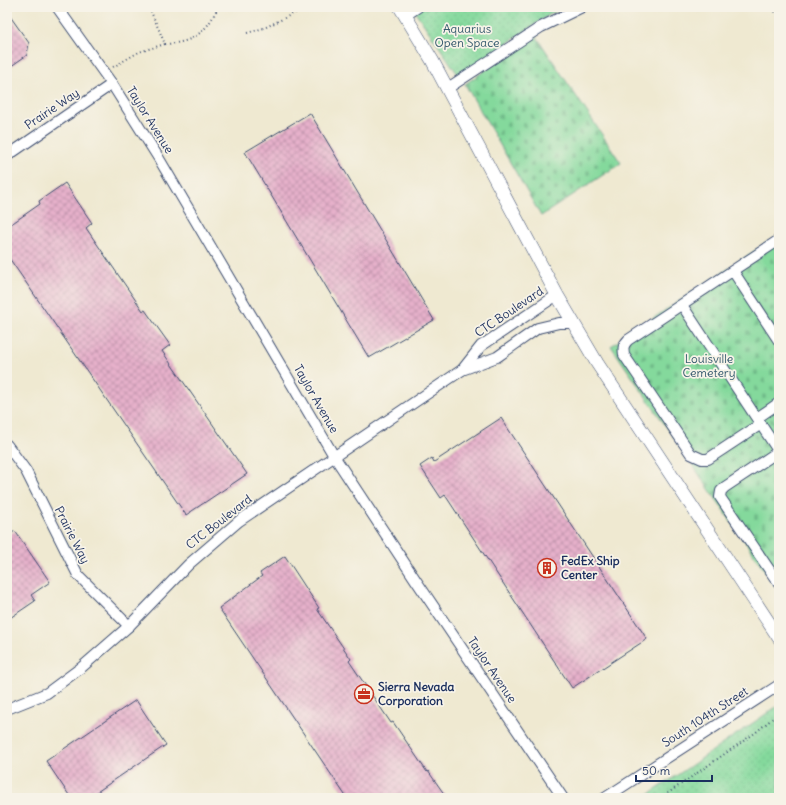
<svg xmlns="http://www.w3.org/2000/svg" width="786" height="805" font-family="Delius,sans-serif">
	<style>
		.cemetery { fill: url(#cemetery-stones); stroke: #50847d }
		.park { fill: url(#park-dots); stroke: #50847d }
		.building { fill: url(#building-cross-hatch) }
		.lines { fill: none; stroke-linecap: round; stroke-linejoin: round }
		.minor-casing { stroke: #3b4b6f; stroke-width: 12 }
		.major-casing { stroke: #3b4b6f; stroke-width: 14 }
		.path { stroke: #3b4b6f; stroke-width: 2; stroke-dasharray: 1 3; stroke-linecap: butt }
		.minor { stroke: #fff; stroke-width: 10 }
		.major { stroke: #fff; stroke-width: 13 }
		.labels { text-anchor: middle; stroke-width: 3.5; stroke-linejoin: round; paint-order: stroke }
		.park-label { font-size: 12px; fill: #355a6e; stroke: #f7f3e8 }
		.street-label { font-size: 12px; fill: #1b2f5e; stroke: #f7f3e8 }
		.poi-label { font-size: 12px; font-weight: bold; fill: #1b2f5e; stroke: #f7f3e8; text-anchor: start }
	</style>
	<defs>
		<pattern id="cemetery-stones" width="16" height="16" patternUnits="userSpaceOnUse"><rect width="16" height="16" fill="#84d99c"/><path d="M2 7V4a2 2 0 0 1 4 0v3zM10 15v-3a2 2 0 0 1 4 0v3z" fill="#71bb89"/></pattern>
		<pattern id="park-dots" width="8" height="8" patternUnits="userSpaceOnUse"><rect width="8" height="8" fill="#84d99c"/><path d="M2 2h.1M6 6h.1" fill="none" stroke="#71bb89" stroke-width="1.8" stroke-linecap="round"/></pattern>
		<pattern id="building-cross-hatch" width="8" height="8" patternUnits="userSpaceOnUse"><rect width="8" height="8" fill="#e6b0ca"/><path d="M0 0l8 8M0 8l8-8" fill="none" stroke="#ba90a7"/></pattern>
	</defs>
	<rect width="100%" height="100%" fill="#f7f3e8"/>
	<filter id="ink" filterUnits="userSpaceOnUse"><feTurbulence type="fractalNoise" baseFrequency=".025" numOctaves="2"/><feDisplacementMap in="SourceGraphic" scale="8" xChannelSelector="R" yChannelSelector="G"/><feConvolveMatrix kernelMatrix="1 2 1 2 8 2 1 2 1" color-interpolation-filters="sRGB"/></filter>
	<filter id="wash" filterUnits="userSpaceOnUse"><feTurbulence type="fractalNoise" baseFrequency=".012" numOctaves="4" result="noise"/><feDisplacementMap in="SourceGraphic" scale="16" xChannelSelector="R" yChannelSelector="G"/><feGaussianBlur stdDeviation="0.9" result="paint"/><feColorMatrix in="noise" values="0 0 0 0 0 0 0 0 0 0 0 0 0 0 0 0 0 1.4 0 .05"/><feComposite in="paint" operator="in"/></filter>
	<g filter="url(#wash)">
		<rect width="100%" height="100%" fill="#efe9d1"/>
		<g class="cemetery">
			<polygon points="536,36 621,163 541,216 465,84"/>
			<polygon points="779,235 779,591 611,346"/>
		</g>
		<g class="park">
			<polygon points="412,7 567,7 552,13 459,76"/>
			<polygon points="779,705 779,798 644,798"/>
		</g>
		<g id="blocks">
			<g class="building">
				<polygon points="7,12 29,43 27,55 7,69"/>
				<polygon points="310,113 434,320 369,358 245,152"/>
				<polygon points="65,183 92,223 86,228 143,311 145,310 170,345 162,351 247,474 186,515 7,255 7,227 40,204 39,201"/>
				<polygon points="501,418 647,639 572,688 445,495 441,498 420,466 432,458 434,462"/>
				<polygon points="15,531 50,582 31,595 35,601 7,620 7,536"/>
				<polygon points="285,556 319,608 317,609 351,659 349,661 391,723 393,722 427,772 428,771 447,798 347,798 219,608 262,576 260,573"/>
				<polygon points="136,700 166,745 88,798 71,798 46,761"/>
			</g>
		</g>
	</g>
	<g filter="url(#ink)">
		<use href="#blocks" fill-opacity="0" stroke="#3b4b6f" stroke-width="1"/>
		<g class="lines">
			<g class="minor-casing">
				<g id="minor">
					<polyline points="57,7 112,84 158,157 334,456 417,582 563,798"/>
					<polyline points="406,15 418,7"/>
					<polyline points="448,88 541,27 582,7"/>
					<polyline points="7,156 112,84"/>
					<polyline points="733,271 779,341"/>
					<polyline points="682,305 779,452"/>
					<polyline points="462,370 481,346 557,295"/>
					<polyline points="757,418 779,403"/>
					<path d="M761,424L708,459H702L691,454L624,355C623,348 623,345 628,340L779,240"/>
					<polyline points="7,445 26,471 78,575 129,626"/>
					<polyline points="779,451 725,487 721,491 720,497 779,584"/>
					<polyline points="7,709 47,693 82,667 129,626 189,564 239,521 462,370 497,357 538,328 559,323 573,323"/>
					<polyline points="605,798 779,685"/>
				</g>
			</g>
			<g class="major-casing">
				<polyline id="major" points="400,7 432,60 557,295 597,363 779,638"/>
			</g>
			<g class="path">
				<polyline points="768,7 779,14"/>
				<polyline points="247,33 264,28 307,7"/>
				<path d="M165,44C193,43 207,32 218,7"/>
				<polyline points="113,67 139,52 165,44 149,7"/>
				<polyline points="661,798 755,733 779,713"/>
			</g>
			<use href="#minor" class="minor"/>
			<use href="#major" class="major"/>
		</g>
	</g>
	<defs>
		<g id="building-ring" transform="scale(1)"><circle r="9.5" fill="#f7f3e8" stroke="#c8321e" stroke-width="1.5"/><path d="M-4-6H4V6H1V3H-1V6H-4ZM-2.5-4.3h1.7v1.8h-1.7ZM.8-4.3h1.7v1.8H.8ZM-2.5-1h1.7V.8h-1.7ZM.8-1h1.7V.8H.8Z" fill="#c8321e"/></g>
		<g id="office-ring" transform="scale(1)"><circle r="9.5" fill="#f7f3e8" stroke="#c8321e" stroke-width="1.5"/><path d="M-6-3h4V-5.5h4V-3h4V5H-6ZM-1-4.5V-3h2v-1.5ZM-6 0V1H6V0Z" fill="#c8321e"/></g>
	</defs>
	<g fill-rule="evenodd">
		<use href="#building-ring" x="547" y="568"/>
		<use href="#office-ring" x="364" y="694"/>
	</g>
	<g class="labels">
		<g class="park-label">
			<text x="467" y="33">Aquarius<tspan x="467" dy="14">Open Space</tspan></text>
			<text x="709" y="363">Louisville<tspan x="709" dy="14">Cemetery</tspan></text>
		</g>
		<g class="street-label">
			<text transform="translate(52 109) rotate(-34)" y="4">Prairie Way</text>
			<text transform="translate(150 120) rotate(58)" y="4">Taylor Avenue</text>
			<text transform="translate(509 312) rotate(-34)" y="4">CTC Boulevard</text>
			<text transform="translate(316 399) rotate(60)" y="4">Taylor Avenue</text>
			<text transform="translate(219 522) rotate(-38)" y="4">CTC Boulevard</text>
			<text transform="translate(72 535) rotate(63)" y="4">Prairie Way</text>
			<text transform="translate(492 670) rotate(56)" y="4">Taylor Avenue</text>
			<text transform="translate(705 717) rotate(-33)" y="4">South 104th Street</text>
		</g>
		<g class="poi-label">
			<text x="561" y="565">FedEx Ship<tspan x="561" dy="14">Center</tspan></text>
			<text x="378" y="691">Sierra Nevada<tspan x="378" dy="14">Corporation</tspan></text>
		</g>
	</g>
	<rect width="786" height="805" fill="none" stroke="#f7f3e8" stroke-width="24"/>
	<path d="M636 775v6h76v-6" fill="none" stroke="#1b2f5e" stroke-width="2"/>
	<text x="642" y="775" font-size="12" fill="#1b2f5e" stroke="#f7f3e8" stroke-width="3" paint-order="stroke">50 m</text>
</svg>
